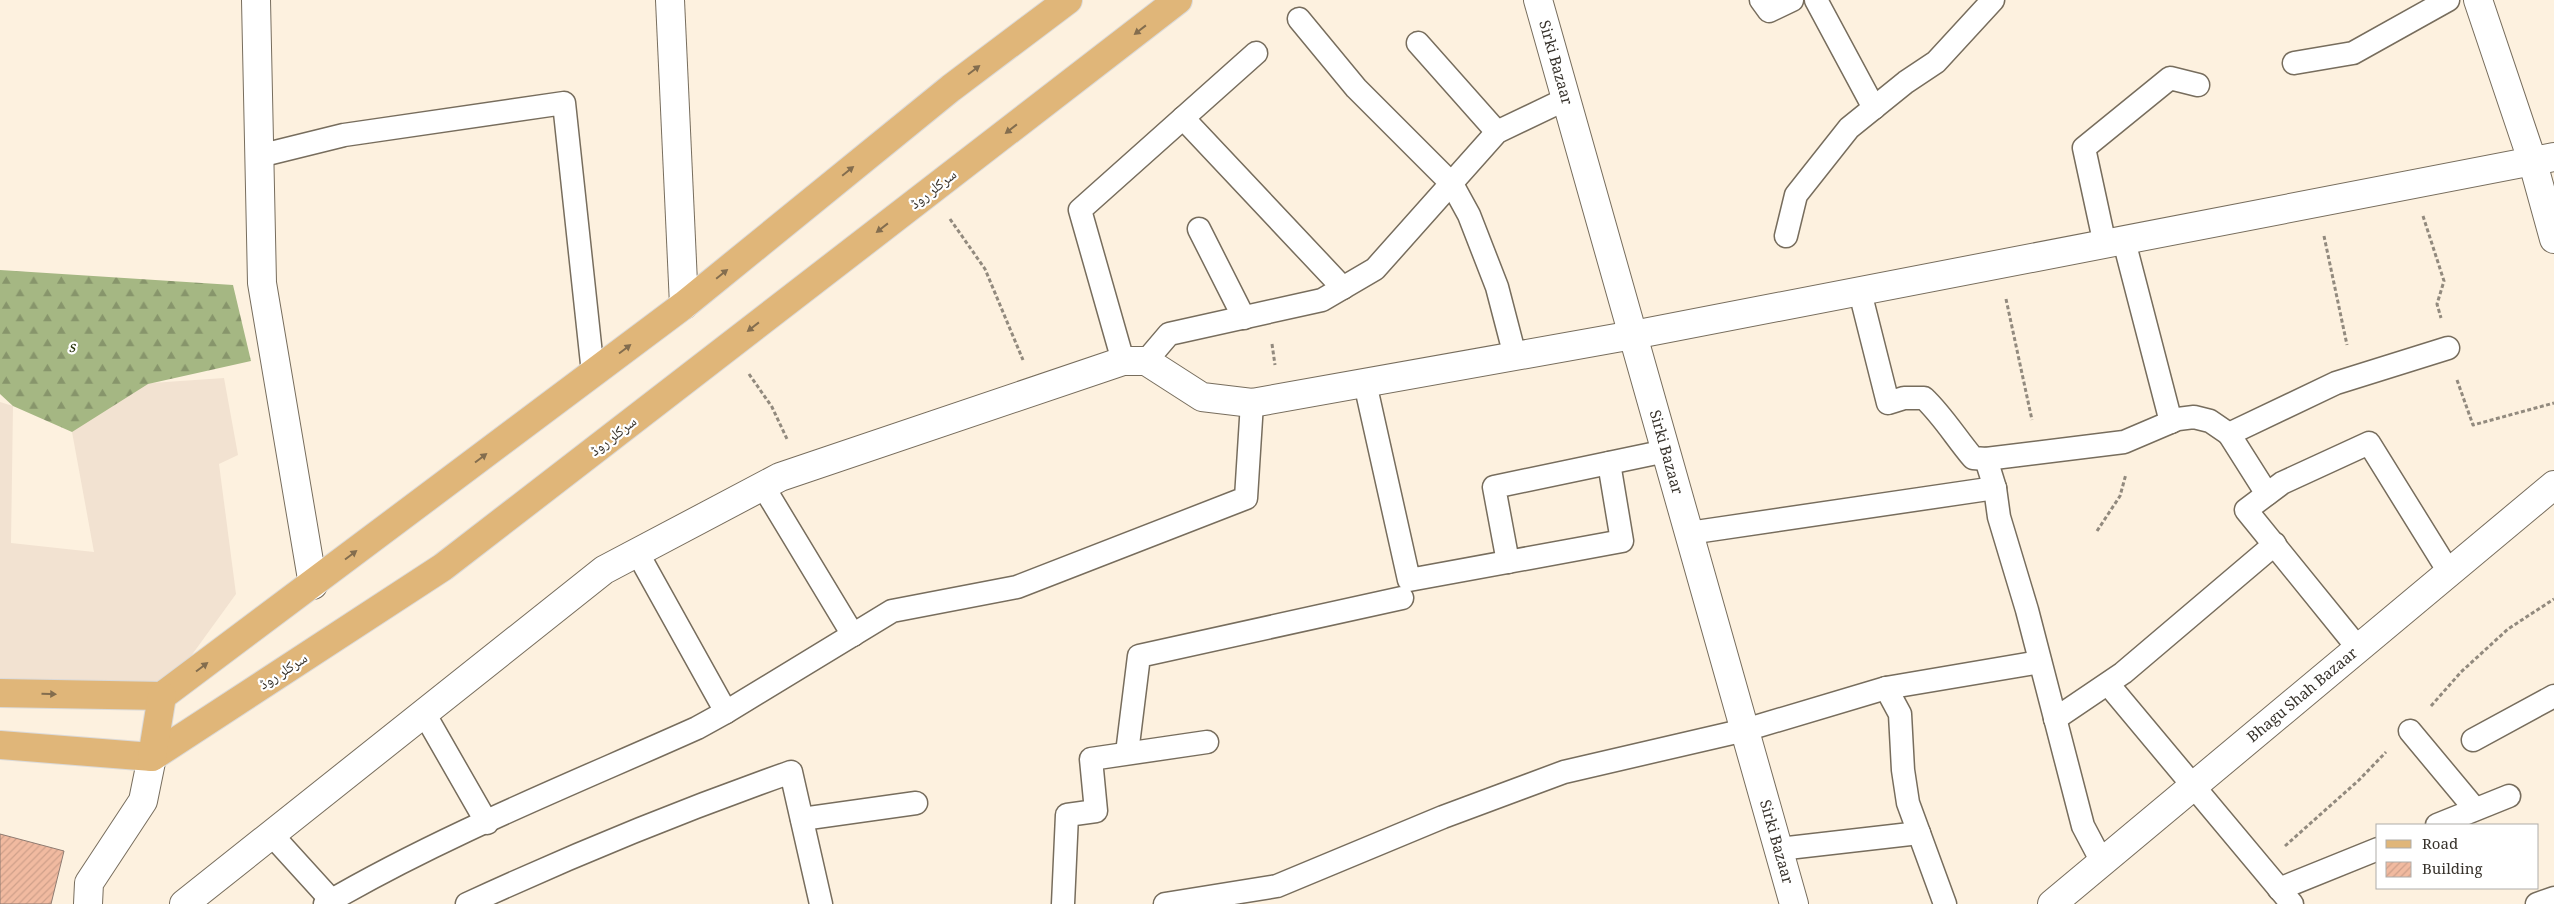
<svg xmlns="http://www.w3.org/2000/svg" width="2554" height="904" font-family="Georgia,'Noto Naskh Arabic',serif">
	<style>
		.commercial { fill: #f2e2d1 }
		.forest { fill: url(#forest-firs) }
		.building { fill: url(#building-hatch); stroke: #8e7b71 }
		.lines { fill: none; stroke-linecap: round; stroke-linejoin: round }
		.lane-casing { stroke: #776d5d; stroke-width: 25 }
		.street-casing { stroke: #776d5d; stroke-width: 30 }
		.secondary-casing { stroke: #776d5d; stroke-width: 30 }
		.primary-casing { stroke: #dbdad9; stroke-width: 30 }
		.path { stroke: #928a7e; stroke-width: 3; stroke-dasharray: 4 2.5; stroke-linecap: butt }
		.lane { stroke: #fff; stroke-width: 22 }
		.street { stroke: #fff; stroke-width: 28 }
		.secondary { stroke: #fff; stroke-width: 28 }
		.primary { stroke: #e0b679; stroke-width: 28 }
		.oneway { fill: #836d4e }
		.labels { text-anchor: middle; stroke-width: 4.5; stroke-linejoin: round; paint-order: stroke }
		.street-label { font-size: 15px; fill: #37322b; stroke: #fff }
		.park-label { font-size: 15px; font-style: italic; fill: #26320a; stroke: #fff }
	</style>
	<defs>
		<pattern id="forest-firs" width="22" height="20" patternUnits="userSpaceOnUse" patternTransform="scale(1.25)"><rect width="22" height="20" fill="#a5b783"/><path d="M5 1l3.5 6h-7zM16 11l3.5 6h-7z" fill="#87956b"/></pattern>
		<pattern id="building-hatch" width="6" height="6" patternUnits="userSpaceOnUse" patternTransform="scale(1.25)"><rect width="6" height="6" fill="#f1baa0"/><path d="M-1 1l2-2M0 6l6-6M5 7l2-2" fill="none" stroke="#cfa08a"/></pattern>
	</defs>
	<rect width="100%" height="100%" fill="#fdf1df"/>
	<polygon class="commercial" points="224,378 238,455 219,464 236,594 162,696 0,680 0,402 13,406 11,543 94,552 72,432 108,386"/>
	<polygon class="forest" points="0,270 233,285 251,361 148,384 72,432 13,406 0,394"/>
	<polygon class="building" points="0,834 64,851 51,904 0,904"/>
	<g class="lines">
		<g class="lane-casing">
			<g id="lane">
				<polyline points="1761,0 1769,11 1792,0"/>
				<polyline points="1816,0 1874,108"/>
				<polyline points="1299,19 1356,88 1452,184 1469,215 1497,287 1515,356"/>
				<polyline points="1418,43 1497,132"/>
				<polyline points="2294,63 2353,53 2448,0"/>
				<polyline points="1183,118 1343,288"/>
				<polyline points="259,156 344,135 564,103 593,373"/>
				<polyline points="1199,229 1244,318"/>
				<polyline points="1786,236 1796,195 1849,128 1906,82 1936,62 1993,0"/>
				<polyline points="2124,241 2171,422"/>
				<polyline points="2105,245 2084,148 2170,78 2198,85"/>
				<path d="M1860,292L1888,403L1904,398H1924C1943,416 1956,438 1973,458L1986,459L2124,442L2178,419L2194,417L2210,421L2229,434L2336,383L2448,348"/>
				<polyline points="1123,361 1080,210 1256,53"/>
				<polyline points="1146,361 1169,334 1322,300 1375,269 1497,132 1566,99"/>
				<polyline points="1365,383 1409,580 1622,541 1609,463"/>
				<polyline points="2229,434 2267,494"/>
				<polyline points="1986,459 1995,488 1999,517 2027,610 2083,826 2102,862"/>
				<polyline points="763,486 853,635"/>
				<polyline points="1689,533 1995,488"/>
				<polyline points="1508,562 1494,487 1666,451"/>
				<polyline points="2358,648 2246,510 2282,483 2369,443 2449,572"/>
				<polyline points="2108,684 2292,904"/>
				<polyline points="1886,688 1900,714 1903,770 1908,803 1945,904"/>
				<polyline points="726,712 892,611 1017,587 1246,498 1252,403"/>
				<polyline points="424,713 487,823"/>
				<polyline points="2055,719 2123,673 2275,544"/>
				<polyline points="2410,731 2475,809"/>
				<polyline points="2473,740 2554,696"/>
				<polyline points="1127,753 1139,656 1402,598"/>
				<polyline points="802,819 916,803"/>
				<polyline points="2437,825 2509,796"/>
				<polyline points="271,834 331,900"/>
				<polyline points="1779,849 1919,833"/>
				<polyline points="2279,889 2378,849"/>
				<path d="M325,904C443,835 572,784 697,728L726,712L637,552"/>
				<path d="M467,904C573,855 680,811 791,772L821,904"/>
				<polyline points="1063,904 1067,815 1096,811 1091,759 1207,742"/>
				<polyline points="1165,904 1277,886 1443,817 1564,772 1745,730 1886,688 2040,662"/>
				<polyline points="2537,904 2554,898"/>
			</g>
		</g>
		<g class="street-casing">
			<g id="street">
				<polyline points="256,0 262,283 313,585"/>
				<polyline points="670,0 684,305"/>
				<polyline points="2478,0 2533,163 2554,239"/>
				<polyline points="88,904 89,883 143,801 152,757"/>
				<polyline points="184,904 604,570 780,477 1123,361 1146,361 1202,397 1252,403 1633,335 2554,157"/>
				<path id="s1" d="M2052,904L2554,485"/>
			</g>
		</g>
		<g class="secondary-casing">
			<g id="secondary">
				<path id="s2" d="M1538,0L1794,904"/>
			</g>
		</g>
		<g class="primary-casing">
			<g id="primary">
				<polyline points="0,693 162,696 684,305 951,88 1068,0"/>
				<polyline points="0,745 152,757 443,567 1178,0"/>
				<polyline points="152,757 162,696"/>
			</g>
		</g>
		<g class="path">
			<polyline points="2423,216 2444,281 2437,304 2441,318"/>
			<polyline points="950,219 985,269 1023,360"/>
			<polyline points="2324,236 2347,345"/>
			<polyline points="2006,299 2032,420"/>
			<polyline points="1272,344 1275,365"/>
			<polyline points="749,374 772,407 787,439"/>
			<polyline points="2457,380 2473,425 2554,403"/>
			<polyline points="2097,531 2120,496 2126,474"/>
			<polyline points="2431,706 2461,672 2508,629 2554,599"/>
			<polyline points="2285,846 2359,780 2386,752"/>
		</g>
		<use href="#lane" class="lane"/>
		<use href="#street" class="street"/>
		<use href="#secondary" class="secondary"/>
		<use href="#primary" class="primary"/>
	</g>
	<defs><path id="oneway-solid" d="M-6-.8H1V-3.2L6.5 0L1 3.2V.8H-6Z" transform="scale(1.25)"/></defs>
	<g class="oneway">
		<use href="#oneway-solid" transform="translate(1140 30) rotate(142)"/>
		<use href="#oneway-solid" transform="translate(974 70) rotate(-37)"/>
		<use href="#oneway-solid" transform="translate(1011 129) rotate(142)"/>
		<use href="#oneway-solid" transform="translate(848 171) rotate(-39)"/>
		<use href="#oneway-solid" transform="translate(882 228) rotate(142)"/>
		<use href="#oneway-solid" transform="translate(722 274) rotate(-39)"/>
		<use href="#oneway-solid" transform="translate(753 327) rotate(142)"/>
		<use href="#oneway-solid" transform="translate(625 349) rotate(-37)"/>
		<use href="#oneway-solid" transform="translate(481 458) rotate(-37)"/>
		<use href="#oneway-solid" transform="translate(351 555) rotate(-37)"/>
		<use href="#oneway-solid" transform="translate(202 667) rotate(-37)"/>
		<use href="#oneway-solid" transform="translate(49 694) rotate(1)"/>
	</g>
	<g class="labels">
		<g class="street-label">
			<text dy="5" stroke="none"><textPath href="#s2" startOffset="65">Sirki Bazaar</textPath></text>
			<text transform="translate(933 189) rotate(-38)" y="5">سرکلر روڈ</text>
			<text transform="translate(613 436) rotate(-38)" y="5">سرکلر روڈ</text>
			<text dy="5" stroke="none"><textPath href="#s2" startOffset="470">Sirki Bazaar</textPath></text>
			<text transform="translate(283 671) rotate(-33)" y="5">سرکلر روڈ</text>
			<text dy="5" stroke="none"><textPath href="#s1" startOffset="326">Bhagu Shah Bazaar</textPath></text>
			<text dy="5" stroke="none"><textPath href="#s2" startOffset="875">Sirki Bazaar</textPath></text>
		</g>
		<g class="park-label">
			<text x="72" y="352">s</text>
		</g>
	</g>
	<rect x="2376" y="824" width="162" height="65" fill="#ffffff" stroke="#afadaa"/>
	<rect x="2386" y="840" width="25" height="8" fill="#e0b679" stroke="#afadaa"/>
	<text x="2422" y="849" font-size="15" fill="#37322b">Road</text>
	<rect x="2386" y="862" width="25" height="15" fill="url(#building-hatch)" stroke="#afadaa"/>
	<text x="2422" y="874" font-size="15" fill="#37322b">Building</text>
</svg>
